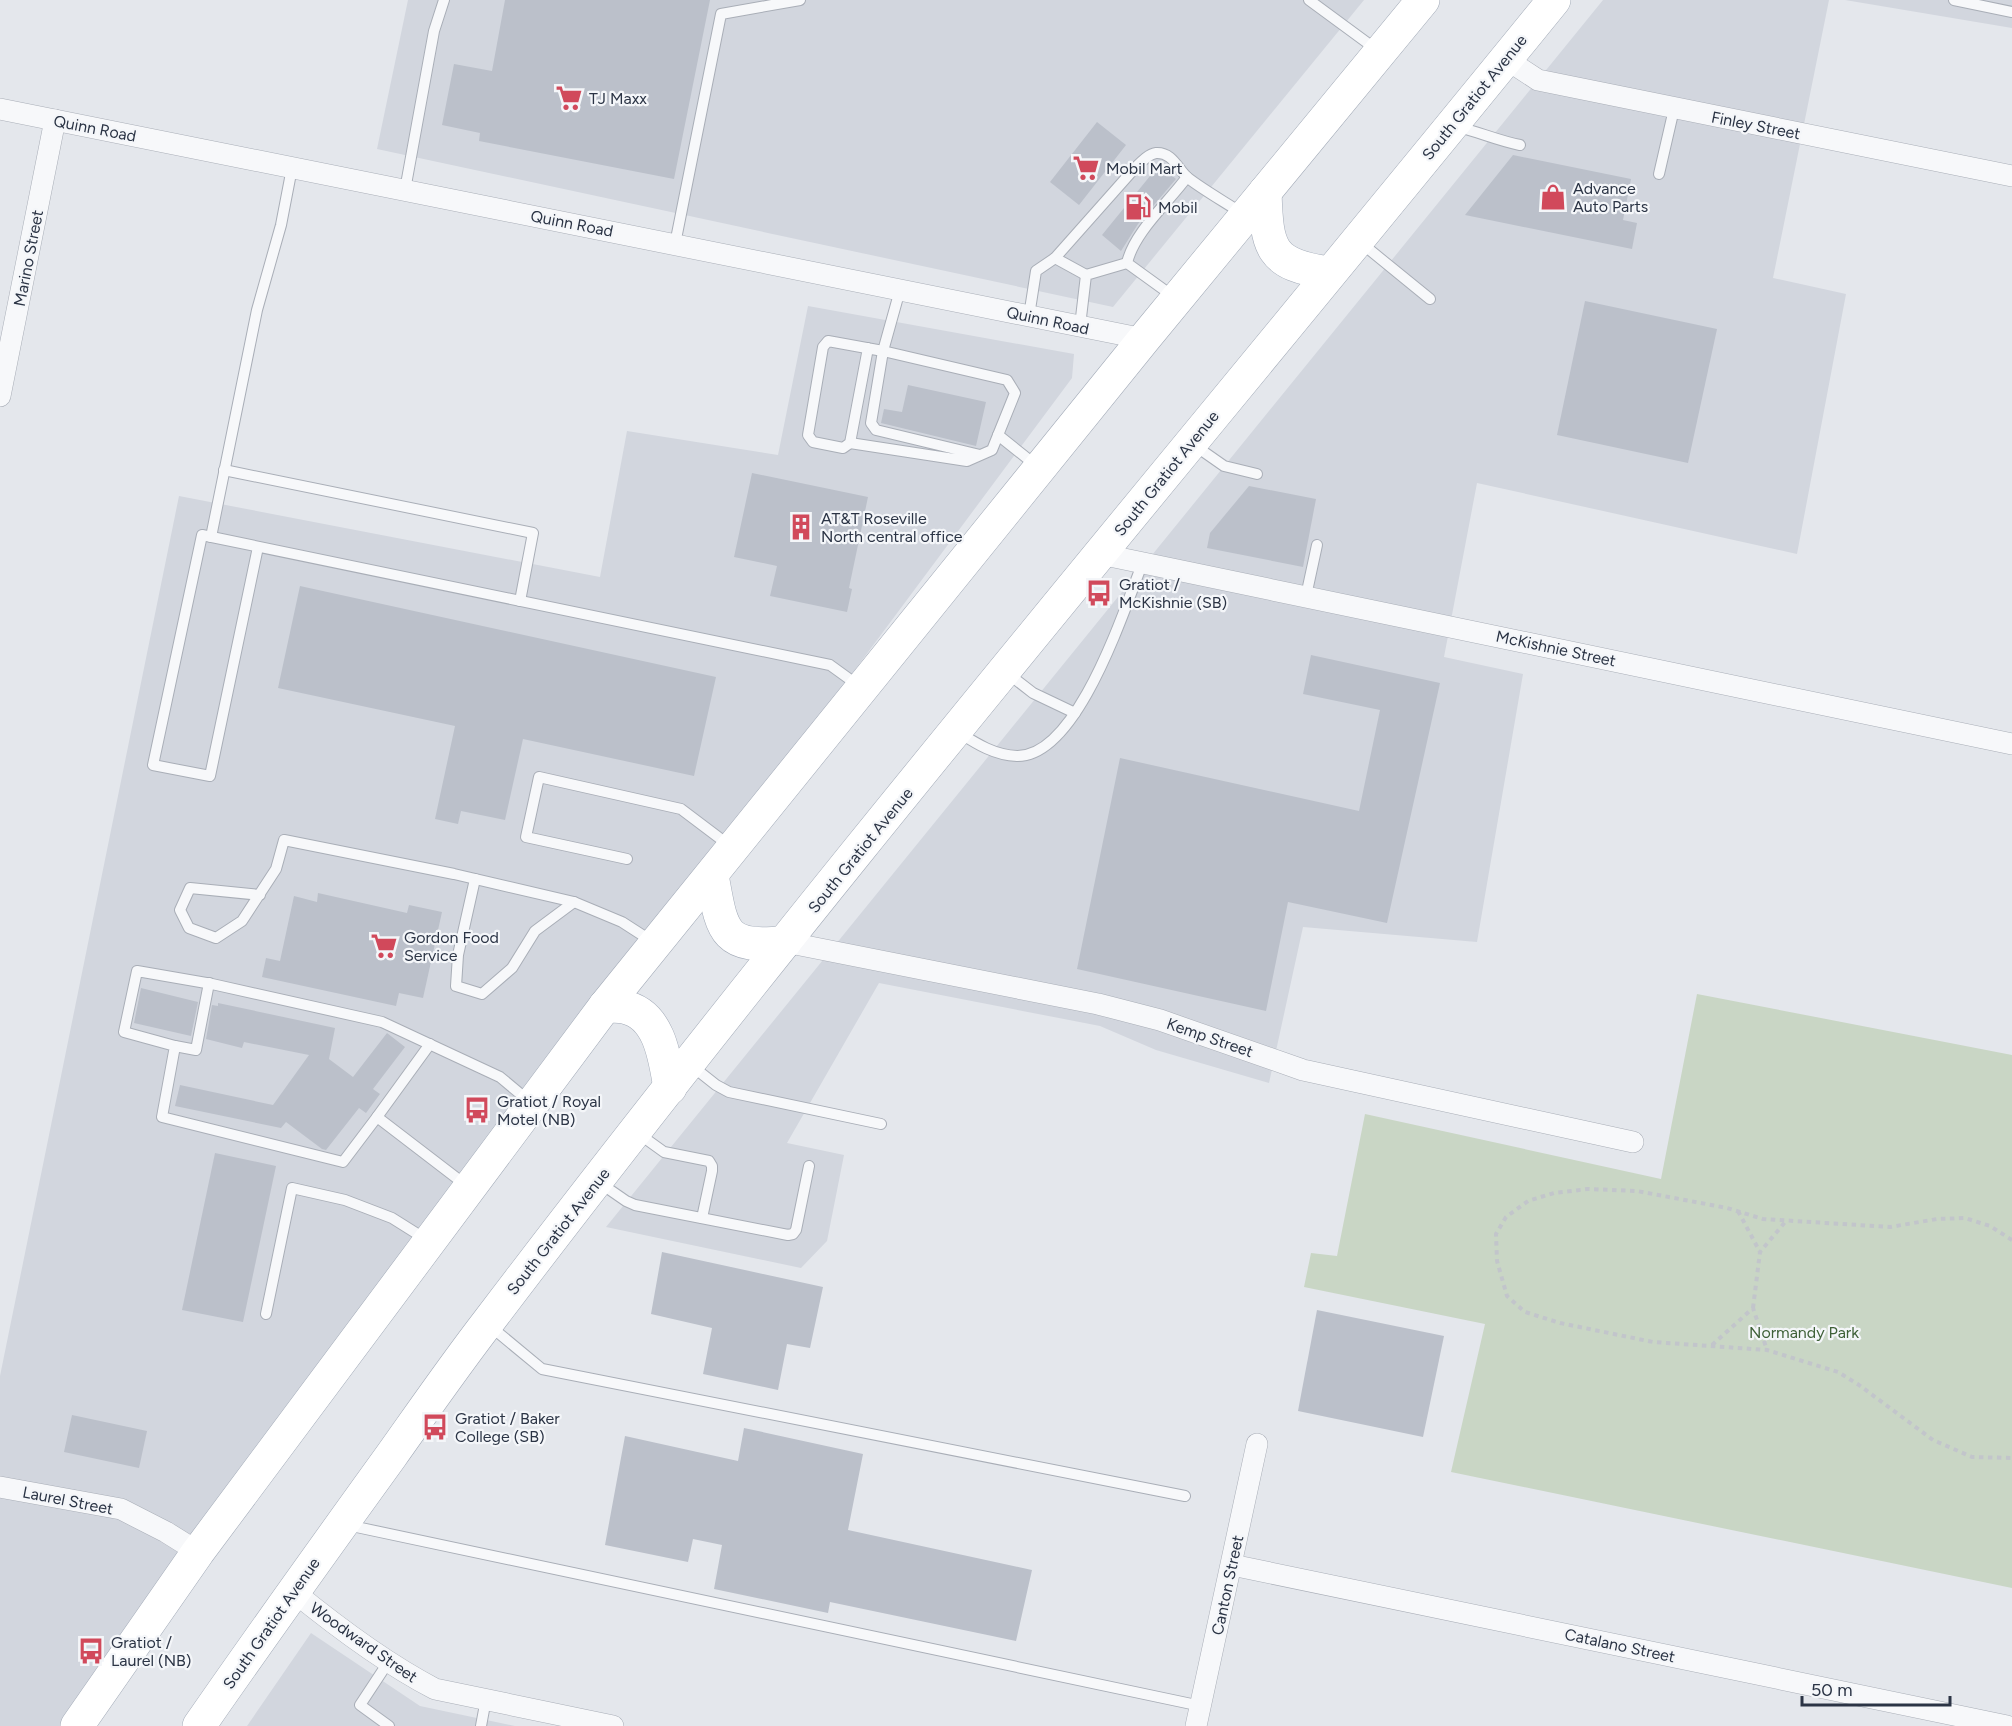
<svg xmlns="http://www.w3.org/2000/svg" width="2012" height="1726" font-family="Figtree,sans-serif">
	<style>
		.built { fill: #d2d6de }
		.green { fill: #c9d6c5 }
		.building { fill: #bbc0ca }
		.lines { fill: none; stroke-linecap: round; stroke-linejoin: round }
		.lane-casing { stroke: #a9aeb7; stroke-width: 12 }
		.street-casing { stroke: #a9aeb7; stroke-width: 22 }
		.primary-casing { stroke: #a3abb8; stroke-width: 34 }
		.path { stroke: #c2c5cb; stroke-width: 4; stroke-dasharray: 4.5 4.5; stroke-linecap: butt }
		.lane { stroke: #f7f8fa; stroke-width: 10 }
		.street { stroke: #f7f8fa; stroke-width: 21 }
		.primary { stroke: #fff; stroke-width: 33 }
		.labels { text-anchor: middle; stroke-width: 4.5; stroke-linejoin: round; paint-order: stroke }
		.street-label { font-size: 16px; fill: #2b3445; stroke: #f4f6f9 }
		.poi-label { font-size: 16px; fill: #2b3445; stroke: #f4f6f9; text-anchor: start }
		.park-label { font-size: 16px; fill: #3f6138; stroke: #f4f6f9 }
	</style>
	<rect width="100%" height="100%" fill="#e4e7ec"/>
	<g class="built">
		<polygon points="408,0 1364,0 1113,307 377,149"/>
		<polygon points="1603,0 1829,0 1773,278 1846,294 1797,554 1477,483 1444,657 1523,674 1477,942 1303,927 1269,1083 1156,1050 1100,1026 879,983 787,1143 844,1155 827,1241 801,1268 606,1227"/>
		<polygon points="1845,0 2012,0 2012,28"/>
		<polygon points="808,306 1074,354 1072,378 69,1726 0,1726 0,1376 179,496 600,577 627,431 778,455"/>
		<polygon points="311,1633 420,1706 515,1726 247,1726"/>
	</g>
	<polygon class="green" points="1697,994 2012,1055 2012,1588 1451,1472 1485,1324 1304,1287 1311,1253 1337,1256 1365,1114 1661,1179"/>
	<g class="building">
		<polygon points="505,0 710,0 674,179 479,141 480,133 442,125 454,64 492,71"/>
		<polygon points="1097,122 1126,145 1079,205 1050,182"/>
		<polygon points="1513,155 1631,179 1623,220 1637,223 1632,249 1465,215"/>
		<polygon points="1159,165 1176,179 1138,224 1121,251 1102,235"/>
		<polygon points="1585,301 1717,329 1688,463 1557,435"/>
		<polygon points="908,385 986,402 976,446 881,423 884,409 902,412"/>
		<polygon points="752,473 868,497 849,588 852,589 847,612 770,596 777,566 734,557"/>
		<polygon points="1249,486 1316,499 1303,567 1207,548 1210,533"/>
		<polygon points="300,586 716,677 694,776 523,739 505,820 461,811 458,824 435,819 455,726 278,688"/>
		<polygon points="1311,655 1440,683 1387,923 1288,902 1266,1011 1077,969 1120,758 1359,811 1380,710 1303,694"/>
		<polygon points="318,893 407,913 409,905 442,912 423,998 399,993 396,1006 262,977 266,958 280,961 294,896 317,902"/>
		<polygon points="141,988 198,1002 191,1036 134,1023"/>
		<polygon points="218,1003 335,1028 329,1059 353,1077 387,1033 405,1047 373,1089 380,1094 366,1113 359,1108 326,1150 322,1149 286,1122 281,1128 175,1106 180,1085 273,1105 309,1055 244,1042 242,1048 206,1039 212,1005 218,1006"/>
		<polygon points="215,1153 276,1166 243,1322 182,1310"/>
		<polygon points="662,1252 823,1287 810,1348 787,1344 778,1390 703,1374 712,1328 651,1314"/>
		<polygon points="1317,1310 1444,1336 1423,1437 1298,1411"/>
		<polygon points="72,1415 147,1431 139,1468 64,1452"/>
		<polygon points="744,1428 863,1454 848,1530 1032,1570 1016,1641 830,1602 828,1613 714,1589 722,1545 693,1539 688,1562 605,1545 625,1436 738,1461"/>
	</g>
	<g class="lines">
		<g class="lane-casing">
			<g id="lane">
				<polyline points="1309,0 1377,50"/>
				<polyline points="1954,0 2012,12"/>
				<path d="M1458,127C1479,132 1499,141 1520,145"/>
				<polyline points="1659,174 1674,109"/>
				<polyline points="405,190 434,31 444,0"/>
				<polyline points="1360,242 1430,299"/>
				<polyline points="675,244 721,14 800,0"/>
				<polyline points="1055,258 1086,275"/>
				<path d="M1174,297L1127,263C1134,232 1168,203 1187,177"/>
				<path d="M1029,316L1036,271L1055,258L1134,169C1140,163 1148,154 1156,153C1173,152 1178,170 1188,178C1205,191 1225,202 1243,214"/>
				<polyline points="1080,326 1086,275 1127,263"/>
				<polyline points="868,348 850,443 843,448 813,442 808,435 823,347 828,341 883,351 900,290"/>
				<polyline points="998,435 1038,467"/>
				<polyline points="850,443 967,461 992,450 1015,393 1007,380 883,351 871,423 876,430 980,455"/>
				<polyline points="1194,445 1224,466 1257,474"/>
				<polyline points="224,470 533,533 520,601"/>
				<polyline points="211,537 257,310 281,225 292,168"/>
				<polyline points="258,547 210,776 153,765 202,535 830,665 859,686"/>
				<polyline points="1306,596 1317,545"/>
				<polyline points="1006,672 1033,693 1075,713"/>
				<path d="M958,732C977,744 994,755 1017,756C1078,757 1124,609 1143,562"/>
				<polyline points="627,859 526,837 539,777 681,809 730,846"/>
				<polyline points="475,879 458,955 456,986 482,994 512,968 535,931 574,902"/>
				<polyline points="260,895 190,888 180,910 189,928 216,938 242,921 276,869 284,840 454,874 574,902 622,922 653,942"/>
				<polyline points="175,1046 196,1050 209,983"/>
				<polyline points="692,1066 716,1085 729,1092 881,1124"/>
				<polyline points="377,1117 430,1044"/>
				<polyline points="639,1134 664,1152 709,1161 712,1166 712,1171 702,1218"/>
				<polyline points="600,1183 626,1201 635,1205 788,1235 793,1234 796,1230 809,1166"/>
				<polyline points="467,1186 377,1117 343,1162 162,1117 175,1046 124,1032 137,971 212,984 382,1022 500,1077 530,1102"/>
				<polyline points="266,1314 292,1188 345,1200 392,1218 427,1240"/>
				<polyline points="490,1326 542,1369 1185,1496"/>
				<polyline points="347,1525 1201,1706"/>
				<polyline points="389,1726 360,1705 389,1661"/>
				<polyline points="481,1726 486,1699"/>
			</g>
		</g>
		<g class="street-casing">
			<g id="street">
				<polyline points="1506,59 1538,80 2012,176"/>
				<polyline points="0,109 1144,339"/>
				<polyline points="0,396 55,120"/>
				<polyline points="1100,554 2012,744"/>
				<polyline points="785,942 1098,1004 1160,1020 1303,1070 1633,1142"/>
				<polyline points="0,1487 121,1509 166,1532 198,1552"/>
				<polyline points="1232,1565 2007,1726"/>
				<path d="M293,1591C337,1627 385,1663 435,1689L613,1726"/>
				<polyline points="1196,1726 1257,1444"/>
			</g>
		</g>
		<g class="primary-casing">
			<g id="primary">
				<path d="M1265,192C1267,248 1269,265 1330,273"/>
				<path d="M712,875C722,930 722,950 785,942"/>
				<path d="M605,1006C611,1006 618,1006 624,1007C660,1014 665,1059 670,1088"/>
				<polyline points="77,1726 198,1552 605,1006 1144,339 1423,0"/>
				<path d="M199,1726C262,1635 326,1546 391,1456C423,1411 454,1366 488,1322C830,871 1197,440 1554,0"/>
			</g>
		</g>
		<g class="path">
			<polyline points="1738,1211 1760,1252"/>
			<polyline points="2012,1240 1990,1226 1965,1218 1937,1219 1890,1227 1763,1219 1727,1208 1637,1191 1588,1189 1554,1193 1528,1201 1506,1217 1496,1234 1497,1261 1507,1296 1525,1312 1560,1323 1653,1342 1767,1350 1838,1372 1859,1385 1933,1440 1972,1457 2012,1458"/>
			<polyline points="1753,1308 1760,1252 1786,1221"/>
			<polyline points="1712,1345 1753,1308 1767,1350"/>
		</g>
		<use href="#lane" class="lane"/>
		<use href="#street" class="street"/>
		<use href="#primary" class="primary"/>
	</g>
	<defs>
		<g id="supermarket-bare" transform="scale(2.07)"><path d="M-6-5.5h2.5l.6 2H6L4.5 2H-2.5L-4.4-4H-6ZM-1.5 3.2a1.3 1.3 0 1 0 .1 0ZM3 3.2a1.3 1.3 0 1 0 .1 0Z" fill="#d1495b" stroke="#f4f6f9" stroke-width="2.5" paint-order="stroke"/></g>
		<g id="shop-bare" transform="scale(2.07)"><path d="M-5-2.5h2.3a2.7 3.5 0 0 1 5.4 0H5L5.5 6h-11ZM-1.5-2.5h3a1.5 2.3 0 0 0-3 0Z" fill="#d1495b" stroke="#f4f6f9" stroke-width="2.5" paint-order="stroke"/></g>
		<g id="fuel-bare" transform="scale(2.07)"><path d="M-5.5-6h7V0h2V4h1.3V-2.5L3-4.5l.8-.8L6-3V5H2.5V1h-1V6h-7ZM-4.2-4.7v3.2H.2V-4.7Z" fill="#d1495b" stroke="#f4f6f9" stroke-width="2.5" paint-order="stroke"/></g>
		<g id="building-bare" transform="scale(2.07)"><path d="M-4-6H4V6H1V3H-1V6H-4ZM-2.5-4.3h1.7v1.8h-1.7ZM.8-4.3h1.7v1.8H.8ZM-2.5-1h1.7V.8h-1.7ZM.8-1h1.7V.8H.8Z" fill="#d1495b" stroke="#f4f6f9" stroke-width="2.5" paint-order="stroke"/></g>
		<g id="bus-bare" transform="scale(2.07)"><path d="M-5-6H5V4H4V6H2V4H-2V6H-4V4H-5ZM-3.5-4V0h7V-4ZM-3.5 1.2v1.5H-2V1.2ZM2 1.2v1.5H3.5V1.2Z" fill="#d1495b" stroke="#f4f6f9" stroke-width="2.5" paint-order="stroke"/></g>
	</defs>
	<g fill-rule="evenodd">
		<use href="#supermarket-bare" x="569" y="98"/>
		<use href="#supermarket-bare" x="1086" y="168"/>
		<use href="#shop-bare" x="1553" y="197"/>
		<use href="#fuel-bare" x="1138" y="207"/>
		<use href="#building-bare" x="801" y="527"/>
		<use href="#bus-bare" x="1099" y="593"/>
		<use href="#supermarket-bare" x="384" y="946"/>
		<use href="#bus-bare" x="477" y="1110"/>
		<use href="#bus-bare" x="435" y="1427"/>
		<use href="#bus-bare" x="91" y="1651"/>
	</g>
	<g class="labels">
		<g class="street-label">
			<text transform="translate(1474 97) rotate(-51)" y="6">South Gratiot Avenue</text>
			<text transform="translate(1756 125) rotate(11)" y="6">Finley Street</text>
			<text transform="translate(95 128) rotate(11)" y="6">Quinn Road</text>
			<text transform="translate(572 223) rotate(11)" y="6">Quinn Road</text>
			<text transform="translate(28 258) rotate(-79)" y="6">Marino Street</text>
			<text transform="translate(1048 320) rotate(12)" y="6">Quinn Road</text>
			<text transform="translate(1166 473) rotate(-51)" y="6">South Gratiot Avenue</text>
			<text transform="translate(1556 648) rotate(12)" y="6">McKishnie Street</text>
			<text transform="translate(860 850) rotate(-51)" y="6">South Gratiot Avenue</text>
			<text transform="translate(1210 1037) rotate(19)" y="6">Kemp Street</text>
			<text transform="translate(558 1231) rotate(-52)" y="6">South Gratiot Avenue</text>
			<text transform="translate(68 1500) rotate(11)" y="6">Laurel Street</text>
			<text transform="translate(1227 1585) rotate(-78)" y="6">Canton Street</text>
			<text transform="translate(271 1623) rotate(-55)" y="6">South Gratiot Avenue</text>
			<text transform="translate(364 1642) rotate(35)" y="6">Woodward Street</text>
			<text transform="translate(1620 1645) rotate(12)" y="6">Catalano Street</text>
		</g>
		<g class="poi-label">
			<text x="589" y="104">TJ Maxx</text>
			<text x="1106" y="174">Mobil Mart</text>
			<text x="1573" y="194">Advance<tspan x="1573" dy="18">Auto Parts</tspan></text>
			<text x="1158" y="213">Mobil</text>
			<text x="821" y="524">AT&amp;T Roseville<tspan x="821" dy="18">North central office</tspan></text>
			<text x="1119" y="590">Gratiot /<tspan x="1119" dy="18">McKishnie (SB)</tspan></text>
			<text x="404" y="943">Gordon Food<tspan x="404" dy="18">Service</tspan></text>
			<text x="497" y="1107">Gratiot / Royal<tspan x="497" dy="18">Motel (NB)</tspan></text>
			<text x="455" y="1424">Gratiot / Baker<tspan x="455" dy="18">College (SB)</tspan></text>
			<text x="111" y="1648">Gratiot /<tspan x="111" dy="18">Laurel (NB)</tspan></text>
		</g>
		<g class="park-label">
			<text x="1804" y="1338">Normandy Park</text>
		</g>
	</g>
	<path d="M1802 1696v9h148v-9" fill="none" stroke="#2b3445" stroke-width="3"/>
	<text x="1811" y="1696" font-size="18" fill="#2b3445" stroke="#f4f6f9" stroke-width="4.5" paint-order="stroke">50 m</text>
</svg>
